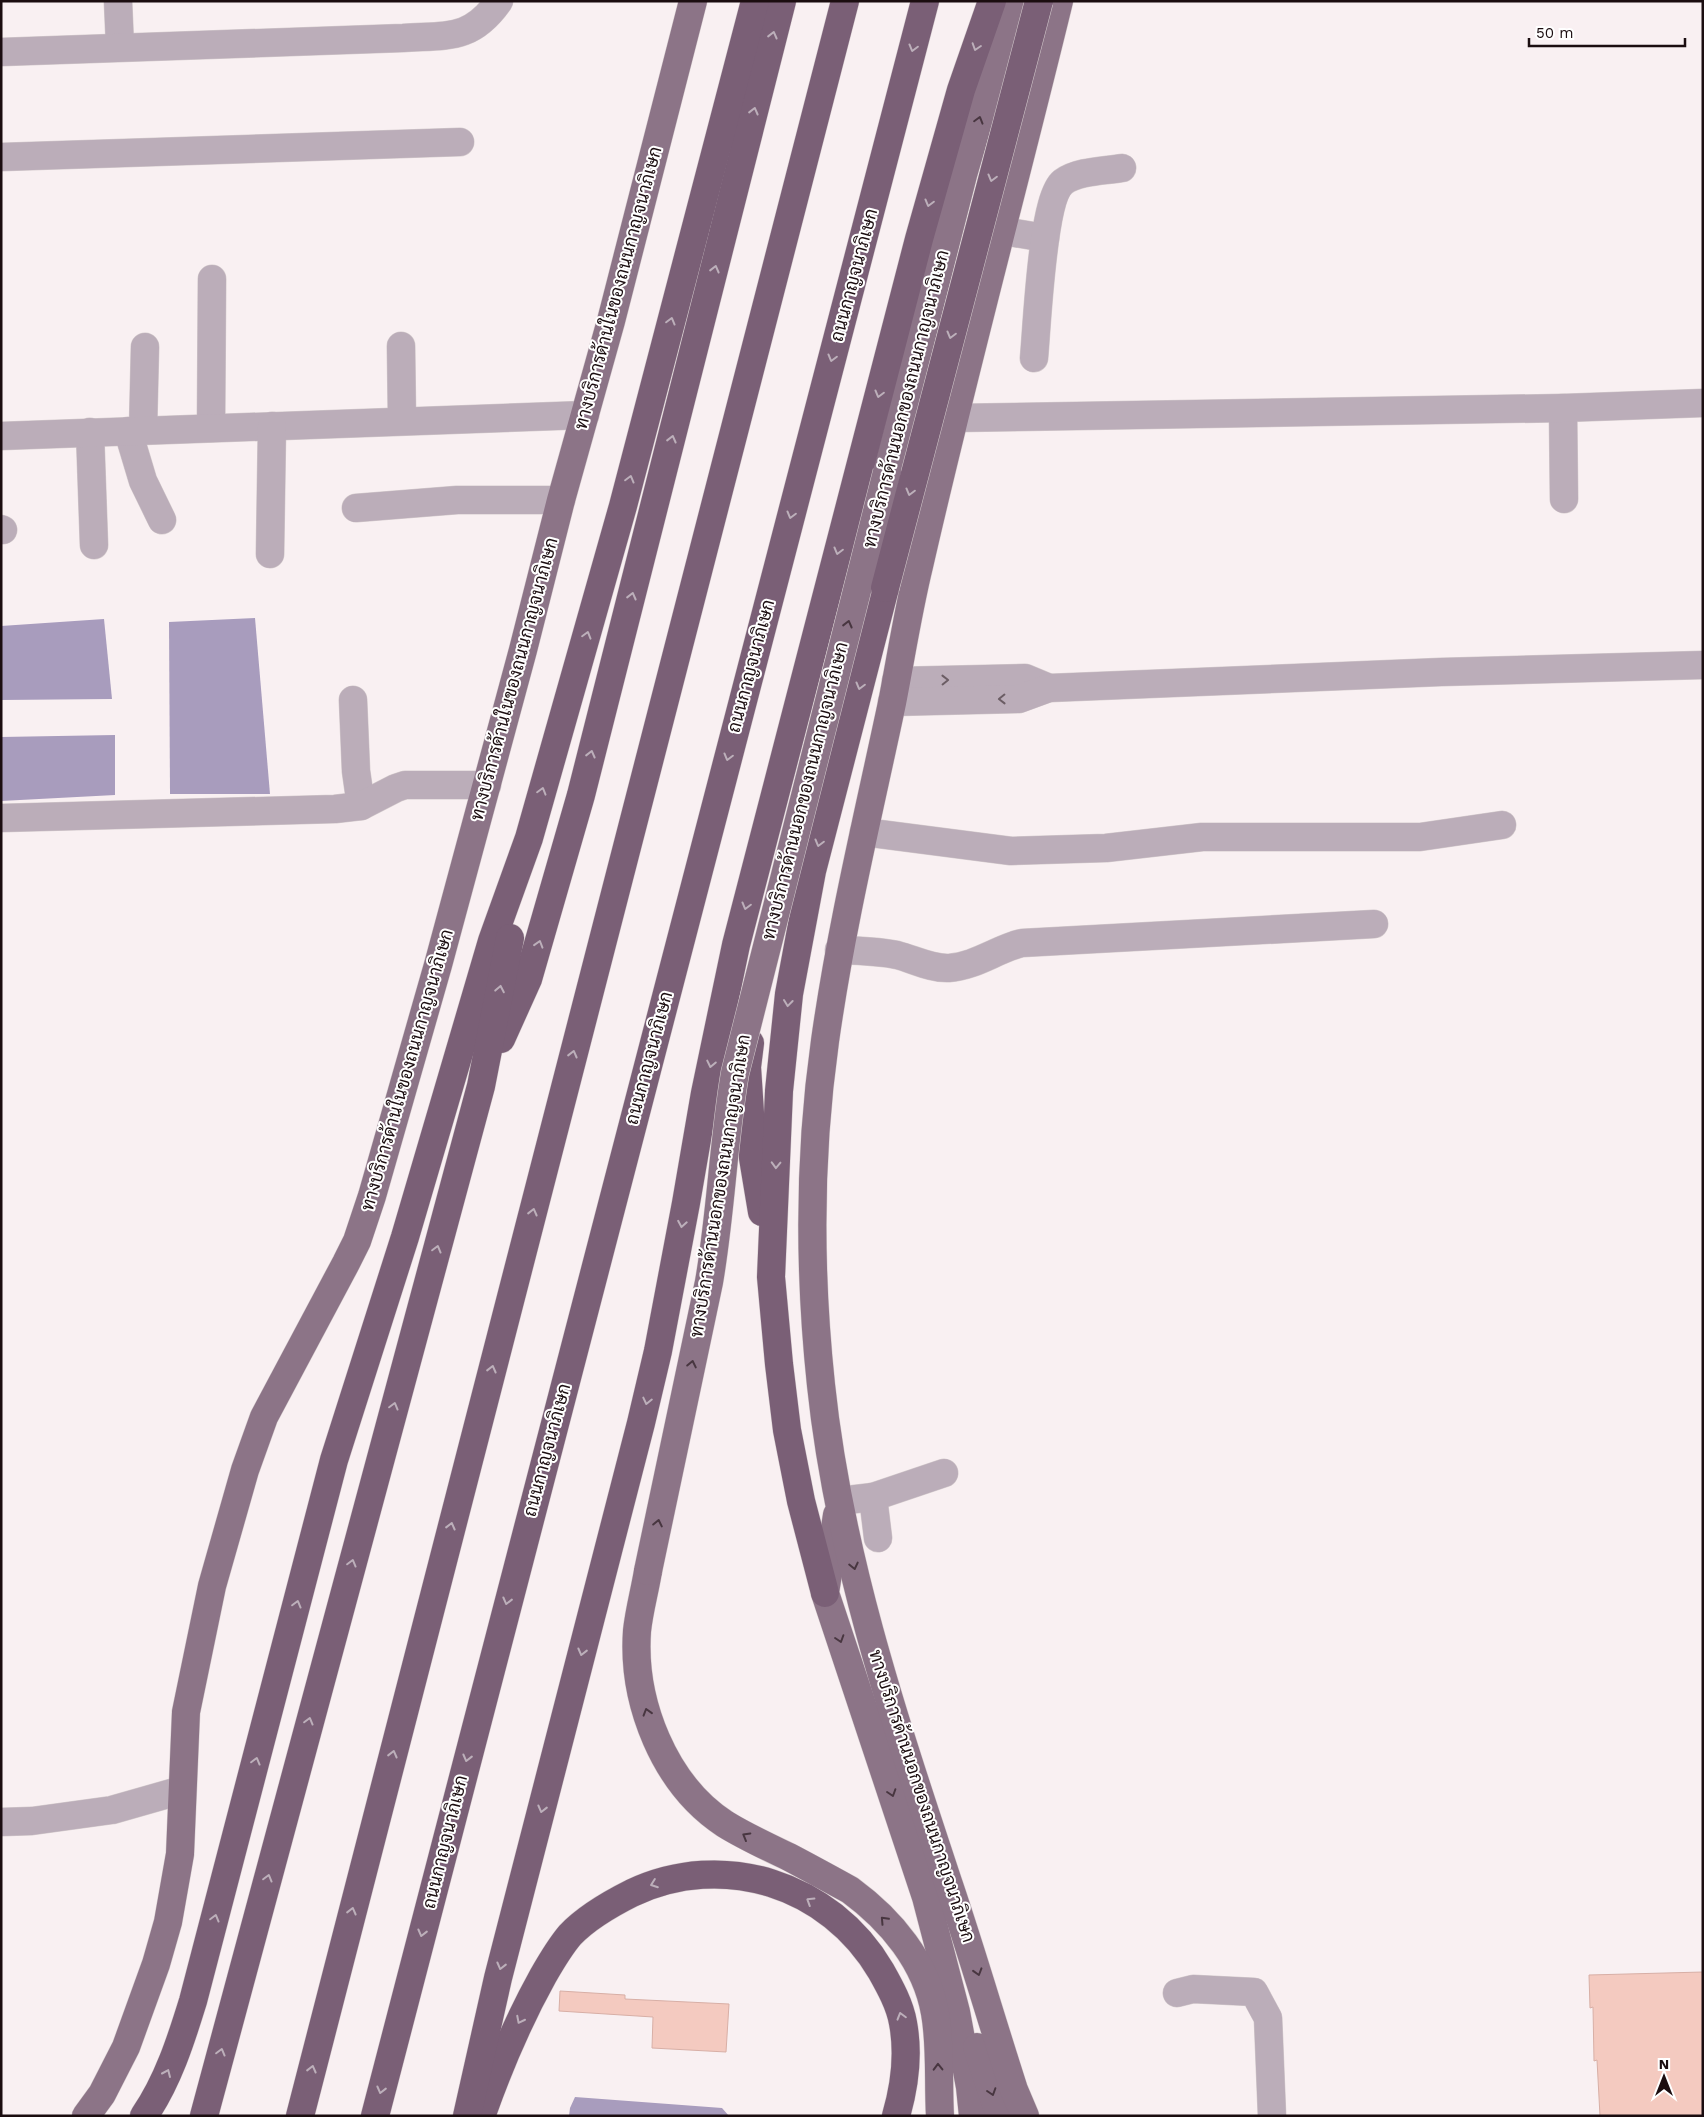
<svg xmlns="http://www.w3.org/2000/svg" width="1704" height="2117" font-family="'Work Sans',Sarabun,sans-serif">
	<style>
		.water { fill: #a89cbd }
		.building { fill: #f4cac0; stroke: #d8afa6 }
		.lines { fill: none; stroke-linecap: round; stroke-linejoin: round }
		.minor-casing { stroke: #d5ccce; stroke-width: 29 }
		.major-casing { stroke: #d5ccce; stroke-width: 29 }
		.highway-casing { stroke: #d5ccce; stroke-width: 29 }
		.minor { stroke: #bbadb9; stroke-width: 28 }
		.major { stroke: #8c7487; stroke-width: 28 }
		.highway { stroke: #7a5f76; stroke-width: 28 }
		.major-bridge-casing { stroke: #d5ccce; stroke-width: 29; stroke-linecap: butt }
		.highway-bridge-casing { stroke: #d5ccce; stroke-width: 29; stroke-linecap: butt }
		.major-bridge { stroke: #8c7487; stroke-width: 28 }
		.highway-bridge { stroke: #7a5f76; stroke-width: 28 }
		.oneway { stroke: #bcafba }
		.oneway2 { stroke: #483640 }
		.oneway3 { stroke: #6b5d64 }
		.labels { text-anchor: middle; stroke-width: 4; stroke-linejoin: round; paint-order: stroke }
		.street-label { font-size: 18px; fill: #1b0d10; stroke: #fff }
	</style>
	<rect width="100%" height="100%" fill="#f9f0f2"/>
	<g class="water">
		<polygon points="255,618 270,794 170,794 169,622"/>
		<polygon points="104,619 112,699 1,700 1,626"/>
		<polygon points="115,735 115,795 1,801 1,737"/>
		<polygon points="575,2097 722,2108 729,2116 569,2116 570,2108"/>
	</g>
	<g class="building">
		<polygon points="1703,1972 1703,2116 1600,2116 1597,2060 1594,2061 1593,2007 1590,2008 1589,1975"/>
		<polygon points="560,1991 625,1995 625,1999 729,2004 726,2052 652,2048 653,2017 559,2011"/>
	</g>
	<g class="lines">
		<g class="minor-casing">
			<g id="minor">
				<polyline points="118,1 120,47"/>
				<path d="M1,52L403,38C447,35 471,41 499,1"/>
				<polyline points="1,157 460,142"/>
				<polyline points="1003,231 1045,238"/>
				<polyline points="401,346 402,421"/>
				<path d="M1034,358C1037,327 1042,199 1063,182C1078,171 1104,171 1122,168"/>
				<polyline points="1563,408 1564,499"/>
				<polyline points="954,418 1563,408 1703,403"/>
				<polyline points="211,428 212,279"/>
				<polyline points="143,430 145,347"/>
				<polyline points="128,431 143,481 162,520"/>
				<polyline points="90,432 94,545"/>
				<polyline points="1,436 585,415"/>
				<polyline points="356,508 457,500 561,500"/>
				<polyline points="1,529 3,530"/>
				<polyline points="270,554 272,426"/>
				<polyline points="896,681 1025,678 1049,688"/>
				<polyline points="353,700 356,771 361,806"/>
				<polyline points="892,702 1019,699 1049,688 1441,672 1703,665"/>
				<polyline points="1,818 335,809 361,806 396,788 405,785 487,785"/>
				<polyline points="864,832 1011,851 1106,848 1202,837 1420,837 1502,825"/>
				<path d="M839,950C858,951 878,951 897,955C913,959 932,969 949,968C976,966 997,949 1022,943L1374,924"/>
				<polyline points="873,1497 878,1538"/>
				<polyline points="839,1501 873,1497 944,1473"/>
				<polyline points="1,1822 32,1821 112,1810 182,1790"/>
				<polyline points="1177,1993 1193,1989 1254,1992 1268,2018 1272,2116"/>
			</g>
		</g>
		<g class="major-casing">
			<g id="major">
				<polyline points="887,472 963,175 1013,1"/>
				<polyline points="837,1515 825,1593 926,1897 956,2012 970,2087 973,2116"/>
				<path d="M648,1571C645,1590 639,1611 637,1631C632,1702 664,1784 725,1824C746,1837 768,1847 789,1857C810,1868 830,1879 850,1890C891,1920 926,1962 935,2013C941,2046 938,2082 940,2116"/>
				<polyline points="977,2047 1000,2116"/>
				<polyline points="86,2116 102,2094 126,2047 156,1964 168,1922 180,1854 186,1712 212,1586 245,1470 264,1417 346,1263 357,1241 372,1196 438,965 523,650 561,500 611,321 693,1"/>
				<path d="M1025,2116L1014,2090C992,2022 972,1953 949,1885C895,1722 839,1557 821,1385C809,1272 809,1154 825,1041C841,927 868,816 892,703C901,657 908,611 919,566C962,377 1013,190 1059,1"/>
			</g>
		</g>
		<g class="highway-casing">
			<g id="highway">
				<polyline points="501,1039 528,979 581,795 782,1"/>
				<polyline points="750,1043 747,1067 753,1158 762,1212"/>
				<polyline points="825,1593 801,1501 787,1430 779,1364 771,1277 779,1091 789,994 812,871 885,588"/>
				<path d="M482,2114C499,2066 518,2021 543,1976C551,1962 559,1948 570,1935C587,1917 610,1904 632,1893C723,1850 830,1884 881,1971C890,1987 900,2005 903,2023C909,2055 905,2085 896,2116"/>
				<path d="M144,2116C168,2081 181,2040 193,2001L334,1460L405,1237L492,941L529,838L623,506L755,1"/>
				<polyline points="204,2116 481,1086 510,938"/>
				<polyline points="300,2116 845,1"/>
				<polyline points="375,2116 925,1"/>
				<polyline points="467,2116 498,1978 641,1423 658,1351 686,1203 705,1093 736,945 919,239 961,90 992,1"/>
			</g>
		</g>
		<use href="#minor" class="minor"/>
		<use href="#major" class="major"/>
		<use href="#highway" class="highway"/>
		<g class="major-bridge-casing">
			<path id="major-bridge" d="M648,1571L709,1282C721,1213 723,1143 735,1073L887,472"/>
		</g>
		<g class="highway-bridge-casing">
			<polyline id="highway-bridge" points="885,588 1039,1"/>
		</g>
		<use href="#major-bridge" class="major-bridge"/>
		<use href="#highway-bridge" class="highway-bridge"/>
	</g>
	<defs><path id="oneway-chevron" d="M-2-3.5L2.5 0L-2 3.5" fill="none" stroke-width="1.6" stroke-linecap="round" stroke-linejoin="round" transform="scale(1.25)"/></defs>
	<g class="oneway">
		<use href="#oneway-chevron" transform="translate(773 35) rotate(-76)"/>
		<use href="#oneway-chevron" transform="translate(976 47) rotate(108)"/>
		<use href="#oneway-chevron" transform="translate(913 48) rotate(105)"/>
		<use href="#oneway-chevron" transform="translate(754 111) rotate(-76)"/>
		<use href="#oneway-chevron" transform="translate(992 178) rotate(105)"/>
		<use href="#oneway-chevron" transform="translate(929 203) rotate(105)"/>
		<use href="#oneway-chevron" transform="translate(715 269) rotate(-76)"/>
		<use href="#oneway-chevron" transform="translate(671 321) rotate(-75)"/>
		<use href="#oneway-chevron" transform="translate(951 335) rotate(105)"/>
		<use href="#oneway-chevron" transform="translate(832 358) rotate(105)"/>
		<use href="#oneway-chevron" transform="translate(879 394) rotate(105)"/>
		<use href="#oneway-chevron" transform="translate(672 439) rotate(-76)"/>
		<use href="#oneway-chevron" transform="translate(630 479) rotate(-75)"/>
		<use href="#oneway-chevron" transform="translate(910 492) rotate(105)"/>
		<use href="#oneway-chevron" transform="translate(791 515) rotate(105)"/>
		<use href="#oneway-chevron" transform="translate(838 551) rotate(105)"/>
		<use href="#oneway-chevron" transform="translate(632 596) rotate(-76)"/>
		<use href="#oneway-chevron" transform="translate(587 635) rotate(-74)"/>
		<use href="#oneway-chevron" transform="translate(860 686) rotate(105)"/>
		<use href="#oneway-chevron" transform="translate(591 754) rotate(-76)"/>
		<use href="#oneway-chevron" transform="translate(728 757) rotate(105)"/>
		<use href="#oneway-chevron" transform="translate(542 791) rotate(-74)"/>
		<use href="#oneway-chevron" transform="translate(819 843) rotate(105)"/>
		<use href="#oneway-chevron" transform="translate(746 906) rotate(105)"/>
		<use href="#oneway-chevron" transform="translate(539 944) rotate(-73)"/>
		<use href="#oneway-chevron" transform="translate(500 989) rotate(-79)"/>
		<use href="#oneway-chevron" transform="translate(788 1003) rotate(97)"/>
		<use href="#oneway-chevron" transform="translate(573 1054) rotate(-76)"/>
		<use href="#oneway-chevron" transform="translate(711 1064) rotate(102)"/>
		<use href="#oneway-chevron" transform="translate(776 1165) rotate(92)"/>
		<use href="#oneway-chevron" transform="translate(533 1212) rotate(-76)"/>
		<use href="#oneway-chevron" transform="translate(682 1224) rotate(100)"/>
		<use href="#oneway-chevron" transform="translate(437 1249) rotate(-75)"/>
		<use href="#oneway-chevron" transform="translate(492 1369) rotate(-76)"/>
		<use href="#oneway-chevron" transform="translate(647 1401) rotate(103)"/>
		<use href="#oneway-chevron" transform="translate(394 1406) rotate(-75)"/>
		<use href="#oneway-chevron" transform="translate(451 1526) rotate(-76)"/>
		<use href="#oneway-chevron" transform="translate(352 1563) rotate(-75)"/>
		<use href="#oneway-chevron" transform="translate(507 1601) rotate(104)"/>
		<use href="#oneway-chevron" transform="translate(297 1604) rotate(-75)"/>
		<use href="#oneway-chevron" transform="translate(582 1652) rotate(104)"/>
		<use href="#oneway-chevron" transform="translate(309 1721) rotate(-75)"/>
		<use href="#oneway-chevron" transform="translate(393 1754) rotate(-76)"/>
		<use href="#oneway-chevron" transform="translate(467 1758) rotate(104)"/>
		<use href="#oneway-chevron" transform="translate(256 1761) rotate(-75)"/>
		<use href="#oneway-chevron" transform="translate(542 1809) rotate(104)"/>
		<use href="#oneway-chevron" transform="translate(268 1878) rotate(-75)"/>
		<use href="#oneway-chevron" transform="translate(654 1884) rotate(160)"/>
		<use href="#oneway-chevron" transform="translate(810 1901) rotate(-148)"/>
		<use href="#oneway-chevron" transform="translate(352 1911) rotate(-76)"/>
		<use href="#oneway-chevron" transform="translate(215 1918) rotate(-75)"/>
		<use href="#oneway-chevron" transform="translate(422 1933) rotate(104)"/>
		<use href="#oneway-chevron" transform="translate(501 1966) rotate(104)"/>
		<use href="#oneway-chevron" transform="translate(901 2016) rotate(-106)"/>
		<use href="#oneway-chevron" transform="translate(520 2020) rotate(117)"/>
		<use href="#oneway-chevron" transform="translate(221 2052) rotate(-75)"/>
		<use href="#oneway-chevron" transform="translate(312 2069) rotate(-76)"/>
		<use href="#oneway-chevron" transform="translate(167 2073) rotate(-66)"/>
		<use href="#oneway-chevron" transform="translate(381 2090) rotate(104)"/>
	</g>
	<g class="oneway2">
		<use href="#oneway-chevron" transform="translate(979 120) rotate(-74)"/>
		<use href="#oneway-chevron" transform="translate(848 624) rotate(-76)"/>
		<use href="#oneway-chevron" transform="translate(692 1364) rotate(-78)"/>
		<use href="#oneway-chevron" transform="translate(658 1523) rotate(-78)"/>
		<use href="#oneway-chevron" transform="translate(854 1566) rotate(77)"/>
		<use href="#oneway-chevron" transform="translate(840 1639) rotate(72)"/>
		<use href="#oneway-chevron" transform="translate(647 1712) rotate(-107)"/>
		<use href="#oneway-chevron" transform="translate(892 1793) rotate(72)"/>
		<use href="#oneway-chevron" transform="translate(746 1836) rotate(-150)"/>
		<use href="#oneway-chevron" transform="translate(884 1920) rotate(-133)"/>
		<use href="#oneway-chevron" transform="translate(978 1972) rotate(73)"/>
		<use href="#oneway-chevron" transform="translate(938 2067) rotate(-91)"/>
		<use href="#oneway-chevron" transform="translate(992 2092) rotate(72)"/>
	</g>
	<g class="oneway3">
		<use href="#oneway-chevron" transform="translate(945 680) rotate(-1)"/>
		<use href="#oneway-chevron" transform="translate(1002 699) rotate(179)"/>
	</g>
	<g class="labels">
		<g class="street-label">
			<text transform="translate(854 275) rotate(-75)" y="6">ถนนกาญจนาภิเษก</text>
			<text transform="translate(618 288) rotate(-75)" y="6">ทางบริการด้านในของถนนกาญจนาภิเษก</text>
			<text transform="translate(906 399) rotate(-76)" y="6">ทางบริการด้านนอกของถนนกาญจนาภิเษก</text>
			<text transform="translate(751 666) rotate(-75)" y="6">ถนนกาญจนาภิเษก</text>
			<text transform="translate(514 679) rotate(-75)" y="6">ทางบริการด้านในของถนนกาญจนาภิเษก</text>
			<text transform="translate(805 791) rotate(-76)" y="6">ทางบริการด้านนอกของถนนกาญจนาภิเษก</text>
			<text transform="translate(649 1058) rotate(-75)" y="6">ถนนกาญจนาภิเษก</text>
			<text transform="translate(407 1070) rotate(-74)" y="6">ทางบริการด้านในของถนนกาญจนาภิเษก</text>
			<text transform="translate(720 1186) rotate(-81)" y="6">ทางบริการด้านนอกของถนนกาญจนาภิเษก</text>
			<text transform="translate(547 1450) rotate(-75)" y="6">ถนนกาญจนาภิเษก</text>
			<text transform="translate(922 1796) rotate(72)" y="6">ทางบริการด้านนอกของถนนกาญจนาภิเษก</text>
			<text transform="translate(445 1842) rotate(-76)" y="6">ถนนกาญจนาภิเษก</text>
		</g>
	</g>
	<rect width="1704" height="2117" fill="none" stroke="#1b0d10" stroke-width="5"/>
	<g transform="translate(1664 2077)" stroke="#ffffff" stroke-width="4" paint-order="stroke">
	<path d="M0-4L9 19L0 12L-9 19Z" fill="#1b0d10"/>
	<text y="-8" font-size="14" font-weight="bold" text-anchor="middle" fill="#1b0d10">N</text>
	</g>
	<path d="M1529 38v8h156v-8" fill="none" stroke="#1b0d10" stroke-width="2.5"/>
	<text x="1536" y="38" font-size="15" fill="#1b0d10" stroke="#ffffff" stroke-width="4" paint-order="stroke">50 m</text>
</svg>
